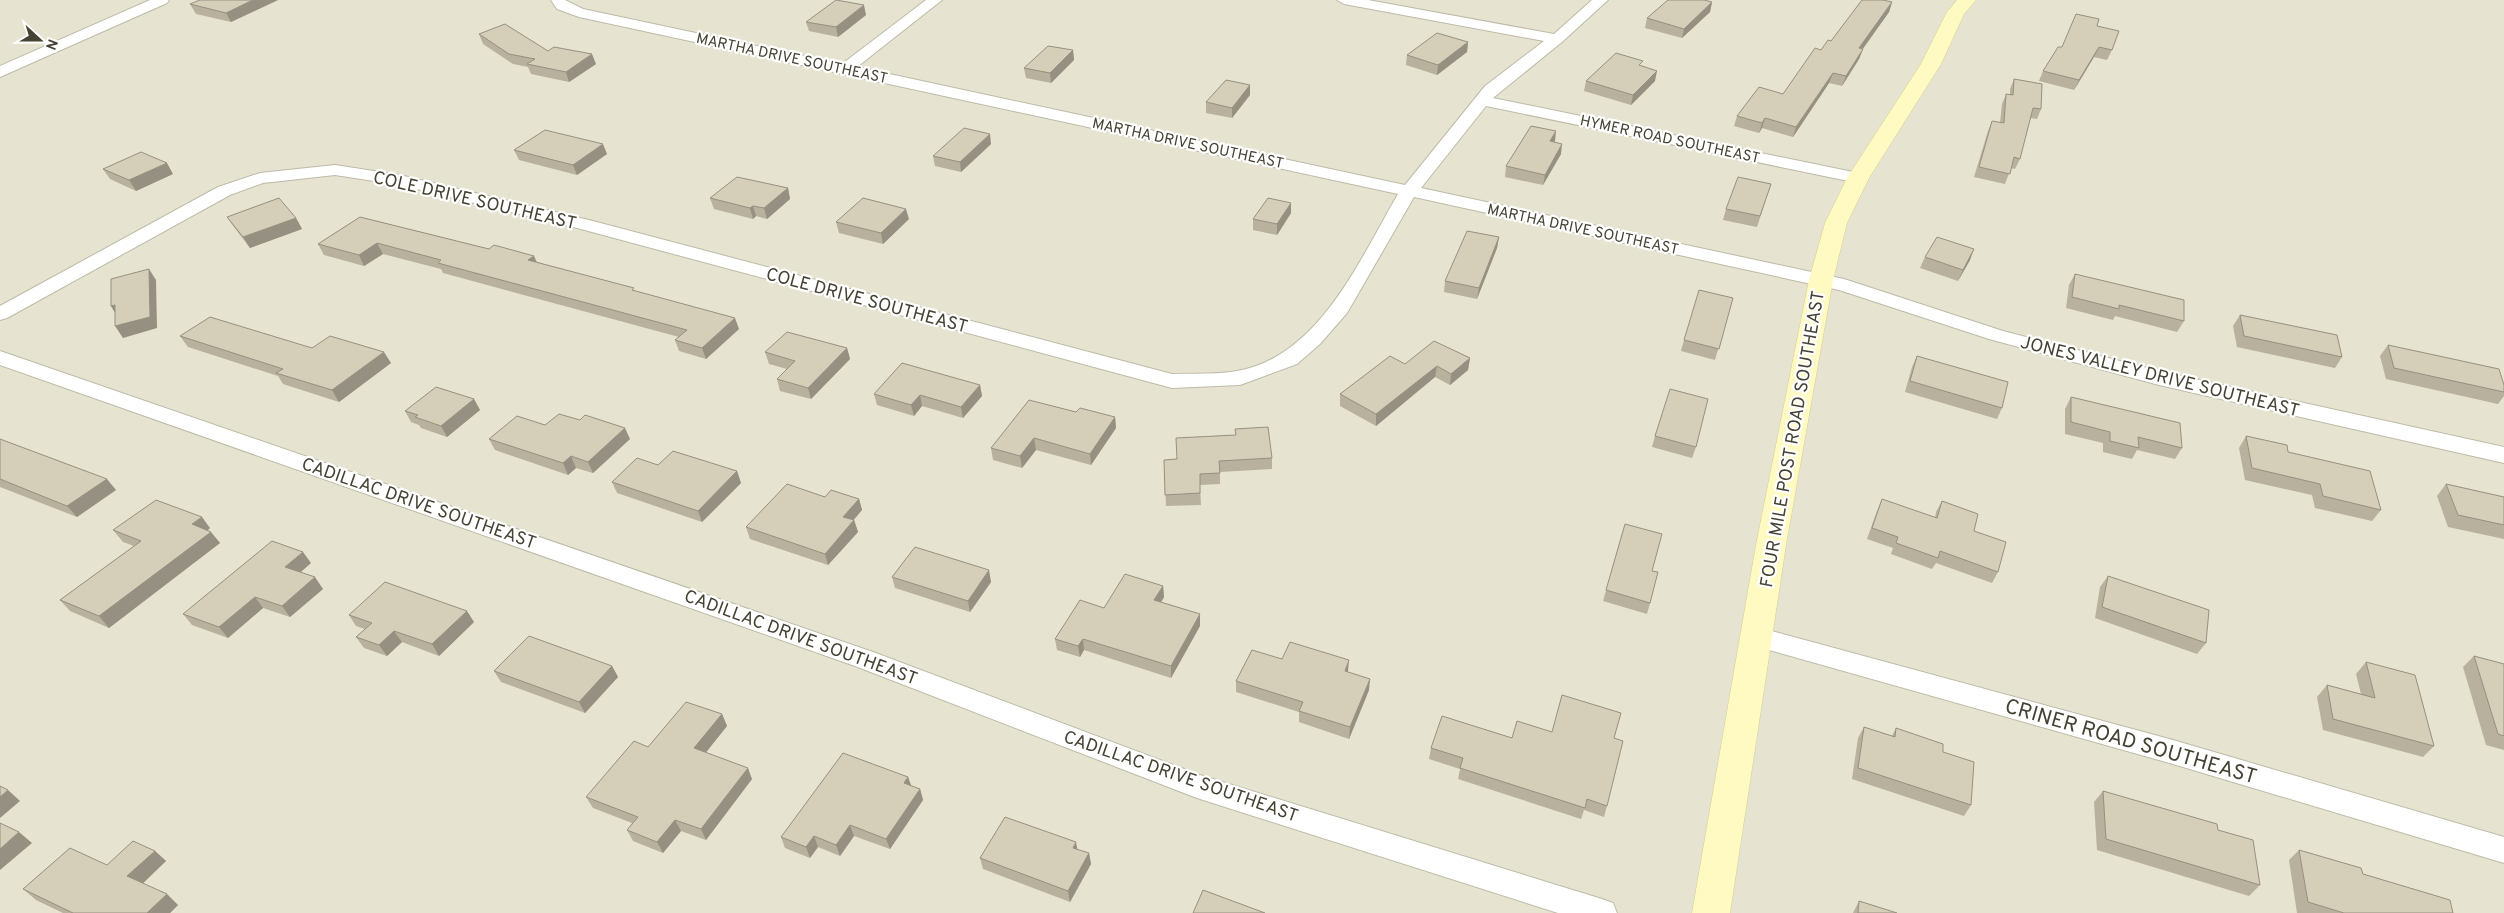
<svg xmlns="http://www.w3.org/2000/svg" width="2504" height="913" font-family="Overpass,sans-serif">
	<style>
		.residential { fill: #e7e3d1 }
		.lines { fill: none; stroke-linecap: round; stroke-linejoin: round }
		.minor-casing { stroke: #bebaa6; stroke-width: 2 }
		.secondary-casing { stroke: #d5ce90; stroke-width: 1 }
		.minor { fill: #fff; fill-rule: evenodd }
		.secondary { fill: #fffac1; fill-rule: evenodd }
		.wall { fill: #b7b19e }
		.shaded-wall { fill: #959081 }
		.building { fill: #d5ceb8; stroke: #959081 }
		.labels { text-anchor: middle; stroke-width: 4.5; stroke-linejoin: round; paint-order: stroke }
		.far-street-label { font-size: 15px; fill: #454133; stroke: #fff }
		.street-label { font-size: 18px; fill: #454133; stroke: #fff }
		.near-street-label { font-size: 21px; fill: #454133; stroke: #fff }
	</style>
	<rect width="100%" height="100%" fill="#f3f0e3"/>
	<rect class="residential" x="0" y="0" width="2504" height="913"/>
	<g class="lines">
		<g class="minor-casing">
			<g id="minor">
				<polygon points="150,0 169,0 167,3 0,77 0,66"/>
				<path d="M551,0H565L583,9L842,64L926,0H942L857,67L1405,185L1485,86L1544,41L1344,4L1337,0H1368L1554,34L1592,0H1608L1562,42L1493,98L1858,173L1864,174L1867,178L1864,182L1858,183L1486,106L1421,188L1844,279L2003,331L2159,371L2504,447V463L2159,385L1989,339L1839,290L1414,197L1347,313L1320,344L1297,364L1240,385L1172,388L577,228L400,185L335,175L263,183L230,195L7,318L0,320V306L218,187L260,173L335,165L400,175L589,220L1172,374C1193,373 1216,375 1237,371C1319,357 1360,259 1398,194L579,17L557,9Z"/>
				<polygon points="0,351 873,652 1200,775 1602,899 1613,903 1617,913 1558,913 1197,798 855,666 0,365"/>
				<polygon points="1757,627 2173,740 2504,837 2504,863 2173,764 1748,644 1744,637 1748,630"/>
			</g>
		</g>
		<g class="secondary-casing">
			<polygon id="secondary" points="1957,0 1976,0 1964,14 1941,64 1869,178 1847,223 1833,280 1786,545 1730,913 1692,913 1756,545 1809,280 1825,223 1847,178 1921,64 1947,12"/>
		</g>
		<use href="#minor" class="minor"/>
		<use href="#secondary" class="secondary"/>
	</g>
	<g class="wall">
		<polygon points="278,0 231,22 196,14 190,4"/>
		<polygon points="1708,1 1712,2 1710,12 1682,38 1645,28 1647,18"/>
		<polygon points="1892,2 1889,12 1863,49 1859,59 1842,86 1829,83 1793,137 1762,128 1759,133 1734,126 1737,116 1783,94 1821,50 1831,41"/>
		<polygon points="866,15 838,37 809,31 806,22"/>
		<polygon points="2097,26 2112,50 2107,60 2094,57 2074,90 2039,81 2043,71 2062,47"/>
		<polygon points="479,34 548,51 596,64 569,82 531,74 528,67 513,64 483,44"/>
		<polygon points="1468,42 1467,52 1437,75 1406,65 1407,55"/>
		<polygon points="1073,50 1074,60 1051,83 1026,78 1024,68"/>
		<polygon points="1642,66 1655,81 1631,105 1584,91 1586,81"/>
		<polygon points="2014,79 2041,109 2037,119 2030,118 2020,159 2015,169 2011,168 2005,184 1974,177 1988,131 1992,121 2000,123 2002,104 2006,94 2010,95 2010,89"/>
		<polygon points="1250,85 1250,95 1232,118 1206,113 1206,102"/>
		<polygon points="1555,141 1554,142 1561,154 1543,185 1505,177 1506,166"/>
		<polygon points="991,144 961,172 935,166 933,156"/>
		<polygon points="514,150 607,154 577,175 519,160"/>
		<polygon points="103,169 173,174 136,191 110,179"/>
		<polygon points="1771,184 1757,227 1723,220 1726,209"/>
		<polygon points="788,188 790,199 767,219 756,216 753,219 714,209 710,198"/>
		<polygon points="1291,213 1277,235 1253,230 1253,219"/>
		<polygon points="227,217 296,218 302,229 250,248 234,227"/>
		<polygon points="360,217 489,249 534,256 537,262 636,291 739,329 706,359 679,351 675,340 679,337 443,273 441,269 383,254 364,266 324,255 318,244"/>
		<polygon points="909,219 883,244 839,233 836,222"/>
		<polygon points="1499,237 1497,248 1477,299 1444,292 1445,281"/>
		<polygon points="1925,257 1970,260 1958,281 1920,268"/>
		<polygon points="2075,274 2184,321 2177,332 2115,316 2113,320 2066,308 2069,285"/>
		<polygon points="1733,298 1715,360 1681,351 1684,340"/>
		<polygon points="2240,315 2342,357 2335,368 2237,347 2233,326"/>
		<polygon points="180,336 312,348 391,363 339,402 283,384 278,376 188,347"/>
		<polygon points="2388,345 2504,385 2504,396 2498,404 2386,379 2380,356"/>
		<polygon points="847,348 850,359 811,399 780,391 777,379 787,369 769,364 765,352"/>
		<polygon points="1917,356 2002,408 1997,419 1905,392 1912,367"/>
		<polygon points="1470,358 1468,370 1450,385 1435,377 1376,426 1340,406 1340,394 1405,364"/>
		<polygon points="980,385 982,396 963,418 922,406 914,416 877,405 874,394"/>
		<polygon points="2071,397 2182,448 2175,459 2137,450 2132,459 2103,452 2103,443 2065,434 2065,409"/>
		<polygon points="474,399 480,410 447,437 421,428 419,425 411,422 405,411"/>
		<polygon points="1076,412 1115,417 1116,428 1091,465 1036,450 1022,468 993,460 991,448"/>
		<polygon points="545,425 630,439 593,473 576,468 568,475 495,450 489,439"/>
		<polygon points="1655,436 1696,447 1692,458 1652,447"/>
		<polygon points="2246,436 2288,452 2381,510 2372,521 2315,508 2312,495 2245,480 2239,448"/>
		<polygon points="0,439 116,490 77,517 0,487"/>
		<polygon points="1272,458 1272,469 1220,472 1220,484 1200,485 1201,505 1166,506 1164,460"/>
		<polygon points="737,471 741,483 702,522 617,493 612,482"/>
		<polygon points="2446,484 2504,497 2504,539 2448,527 2437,496"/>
		<polygon points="825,497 859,499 862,510 854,520 858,532 828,565 750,539 746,527"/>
		<polygon points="1882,499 1935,518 1936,512 1942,501 1974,531 1998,572 1992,583 1936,563 1932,569 1891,554 1893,548 1867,539 1877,511"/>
		<polygon points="1625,524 1652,571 1650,603 1647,614 1603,601"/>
		<polygon points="210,528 208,530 220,543 109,628 70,611 60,600 134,546 123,542 113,530"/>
		<polygon points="311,563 300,572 323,589 290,617 263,608 228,638 192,625 183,614"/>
		<polygon points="2108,576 2206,643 2197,654 2095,618 2100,587"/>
		<polygon points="892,577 991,582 970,612 895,588"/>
		<polygon points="1163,586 1164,597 1161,602 1200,614 1200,626 1171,678 1084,650 1080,657 1057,650 1055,639 1104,608"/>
		<polygon points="349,615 474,622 439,656 402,642 387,656 364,648 356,637 365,629 356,626"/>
		<polygon points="2474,656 2504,664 2504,750 2486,745 2463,667"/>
		<polygon points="1282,659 1348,671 1348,672 1369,690 1349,739 1299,722 1299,712 1236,692 1236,681"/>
		<polygon points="2366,662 2434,746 2423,757 2323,730 2317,697 2327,685 2361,694 2356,674"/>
		<polygon points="612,666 618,677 585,713 501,682 494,671"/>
		<polygon points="722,714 727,726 705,753 752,779 706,840 681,831 663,853 633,841 627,830 632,823 593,808 586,797 648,747"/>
		<polygon points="1864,727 1892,736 1896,728 1943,752 1971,805 1964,816 1852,779 1858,738"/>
		<polygon points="1552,732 1614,738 1607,806 1604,817 1584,810 1581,819 1458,779 1460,769 1429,759 1431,748"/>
		<polygon points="908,777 911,786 920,789 923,800 890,849 854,836 840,856 818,847 810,858 785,848 781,837"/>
		<polygon points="2103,791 2218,830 2260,885 2249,896 2097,850 2094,802"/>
		<polygon points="2299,850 2363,874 2453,913 2297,913 2289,860"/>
		<polygon points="155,851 166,861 143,883 178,905 170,913 63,913 36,900 23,889"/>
		<polygon points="1089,853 1091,864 1070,902 983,869 980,858"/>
		<polygon points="1859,901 1897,913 1853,913"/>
	</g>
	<g class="shaded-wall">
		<polygon points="253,0 278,0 231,22 226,13"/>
		<polygon points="1712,2 1710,12 1682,38 1684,29"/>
		<polygon points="1892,2 1889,12 1856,58 1859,48"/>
		<polygon points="864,5 866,15 838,37 836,27"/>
		<polygon points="1468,42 1467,52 1437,75 1438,65"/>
		<polygon points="2099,47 2094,57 2074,90 2079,80"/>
		<polygon points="1863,49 1859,59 1842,86 1846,76"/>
		<polygon points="1073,50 1074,60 1051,83 1050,73"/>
		<polygon points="592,54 596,64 569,82 566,72"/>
		<polygon points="1657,71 1655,81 1631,105 1633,95"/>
		<polygon points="1833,73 1829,83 1793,137 1796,127"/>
		<polygon points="1250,85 1250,95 1232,118 1232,108"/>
		<polygon points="1765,118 1762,128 1759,133 1762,123"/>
		<polygon points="1556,131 1555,141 1549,152 1550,141"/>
		<polygon points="990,134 991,144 961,172 960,162"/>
		<polygon points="603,144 607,154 577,175 573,165"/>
		<polygon points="1562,144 1561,154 1543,185 1545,175"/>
		<polygon points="167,163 173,174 136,191 129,180"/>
		<polygon points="788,188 790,199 767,219 764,208"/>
		<polygon points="1291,203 1291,213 1277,235 1277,224"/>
		<polygon points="753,206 756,216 753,219 750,208"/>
		<polygon points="906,209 909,219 883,244 881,233"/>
		<polygon points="296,218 302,229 250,248 243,237"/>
		<polygon points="1499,237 1497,248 1477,299 1479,288"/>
		<polygon points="377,243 383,254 364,266 359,255"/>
		<polygon points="1974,249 1970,260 1958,281 1963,270"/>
		<polygon points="534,256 538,267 528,260"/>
		<polygon points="149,269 156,280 157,328 123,338 115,326"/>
		<polygon points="115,305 118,318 111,306"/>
		<polygon points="735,318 739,329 706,359 702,348"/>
		<polygon points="847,348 850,359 811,399 808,388"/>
		<polygon points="384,352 391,363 339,402 332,390"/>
		<polygon points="1470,358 1468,370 1450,385 1451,374"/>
		<polygon points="1437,366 1435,377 1376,426 1376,414"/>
		<polygon points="980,385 982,396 963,418 961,407"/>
		<polygon points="920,395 922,406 914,416 911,405"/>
		<polygon points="474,399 480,410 447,437 441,426"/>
		<polygon points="1115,417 1116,428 1091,465 1090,454"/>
		<polygon points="625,428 630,439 593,473 588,462"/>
		<polygon points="1034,438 1036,450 1022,468 1020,456"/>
		<polygon points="571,456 576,468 568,475 563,463"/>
		<polygon points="737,471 741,483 702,522 698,511"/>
		<polygon points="107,479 116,490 77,517 67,506"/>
		<polygon points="859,499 862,510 846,528 843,517"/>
		<polygon points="202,517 210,528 200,536 192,524"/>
		<polygon points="854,520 858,532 828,565 825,554"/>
		<polygon points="211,532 220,543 109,628 99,616"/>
		<polygon points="303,552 311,563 293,579 285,567"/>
		<polygon points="989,570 991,582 970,612 968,601"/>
		<polygon points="315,577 323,589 290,617 282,606"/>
		<polygon points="1163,586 1164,597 1155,612 1154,600"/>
		<polygon points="255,597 263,608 228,638 219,627"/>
		<polygon points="467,611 474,622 439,656 432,644"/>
		<polygon points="1200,614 1200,626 1171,678 1171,666"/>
		<polygon points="394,631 402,642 387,656 379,645"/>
		<polygon points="1083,639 1084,650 1080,657 1078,646"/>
		<polygon points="1349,660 1348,671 1344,682 1345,671"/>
		<polygon points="612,666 618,677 585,713 579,702"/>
		<polygon points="1370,679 1369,690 1349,739 1350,727"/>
		<polygon points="722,714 727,726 700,760 694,748"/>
		<polygon points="748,768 752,779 706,840 701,829"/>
		<polygon points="908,777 912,788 904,783"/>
		<polygon points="920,789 923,800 890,849 886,839"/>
		<polygon points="8,790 20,801 0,818 0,797"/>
		<polygon points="675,820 681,831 663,853 657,842"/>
		<polygon points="850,825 854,836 840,856 836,845"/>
		<polygon points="19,832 32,843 0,870 0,849"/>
		<polygon points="814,836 818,847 810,858 806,847"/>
		<polygon points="1076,842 1078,853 1073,848"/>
		<polygon points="155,851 166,861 139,887 127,876"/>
		<polygon points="1089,853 1091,864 1070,902 1068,891"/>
		<polygon points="167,894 178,905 170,913 147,913"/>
	</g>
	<g class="building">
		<polygon points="200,0 253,0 226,13 190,4"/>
		<polygon points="836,0 864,5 836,27 806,22"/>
		<polygon points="1668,0 1704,0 1712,2 1684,29 1647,18"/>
		<polygon points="1862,0 1883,0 1892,2 1859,48 1863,49 1846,76 1833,73 1796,127 1765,118 1762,123 1737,116 1759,87 1783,94 1815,48 1821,50 1828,40 1831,41"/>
		<polygon points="2076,14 2099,19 2097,26 2119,31 2112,50 2099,47 2079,80 2043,71 2058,47 2062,47"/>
		<polygon points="505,24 548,51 554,47 592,54 566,72 527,64 535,59 509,54 479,34"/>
		<polygon points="1437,33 1468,42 1438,65 1407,55"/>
		<polygon points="1048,46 1073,50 1050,73 1024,68"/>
		<polygon points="1616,53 1643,61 1639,65 1657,71 1633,95 1586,81"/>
		<polygon points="2014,79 2042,84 2041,109 2033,108 2020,159 2014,157 2010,174 1979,167 1992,121 2004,123 2006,94 2013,95"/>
		<polygon points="1226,80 1250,85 1232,108 1206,102"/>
		<polygon points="1531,126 1556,131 1550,141 1562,144 1545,175 1506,166"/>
		<polygon points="964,128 990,134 960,162 933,156"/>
		<polygon points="545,130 603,144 573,165 514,150"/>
		<polygon points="141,152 167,163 129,180 103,169"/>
		<polygon points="737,177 788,188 764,208 753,206 750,208 710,198"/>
		<polygon points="1738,177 1771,184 1760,216 1726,209"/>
		<polygon points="279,198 296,218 243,237 227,217"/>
		<polygon points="863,198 906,209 881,233 836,222"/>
		<polygon points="1268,198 1291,203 1277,224 1253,219"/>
		<polygon points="360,217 489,249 494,245 534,256 528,260 634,288 632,290 735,318 702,348 675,340 687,330 438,263 441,260 377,243 359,255 318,244"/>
		<polygon points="1467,231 1499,237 1479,288 1445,281"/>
		<polygon points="1937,237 1974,249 1963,270 1925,257"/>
		<polygon points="149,269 150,317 115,326 115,305 111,306 111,279"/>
		<polygon points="2075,274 2184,300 2184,321 2119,305 2119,309 2072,297"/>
		<polygon points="1699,290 1733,298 1719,349 1684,340"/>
		<polygon points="2240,315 2337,335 2342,357 2244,336"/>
		<polygon points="210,317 312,348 330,336 384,352 332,390 276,373 283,369 180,336"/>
		<polygon points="787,332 847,348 808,388 777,379 795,361 765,352"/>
		<polygon points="1434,341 1470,358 1451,374 1437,366 1376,414 1340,394 1390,356 1405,364"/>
		<polygon points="2388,345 2499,369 2504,385 2504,392 2394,368"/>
		<polygon points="1917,356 2008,382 2002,408 1910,381"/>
		<polygon points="902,363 980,385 961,407 920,395 911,405 874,394"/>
		<polygon points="436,387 474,399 441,426 415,417 418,415 405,411"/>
		<polygon points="1670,389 1708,399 1696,447 1655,436"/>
		<polygon points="2071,397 2180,423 2182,448 2138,437 2139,448 2110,441 2110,432 2071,422"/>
		<polygon points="1029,400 1076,412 1080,408 1115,417 1090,454 1034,438 1020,456 991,448"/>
		<polygon points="559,414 580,420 585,415 625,428 588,462 571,456 563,463 489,439 517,416 545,425"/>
		<polygon points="1268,427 1272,458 1219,461 1220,473 1200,474 1200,493 1165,495 1164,460 1177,459 1176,438 1236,435 1235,429"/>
		<polygon points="2246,436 2287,445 2288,452 2370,471 2381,510 2323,496 2320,484 2252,468"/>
		<polygon points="0,439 107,479 67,506 0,479"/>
		<polygon points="673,451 737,471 698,511 612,482 637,458 658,465"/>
		<polygon points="787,484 825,497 831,490 859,499 843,517 854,520 825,554 746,527"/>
		<polygon points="2446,484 2504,497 2504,525 2458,515"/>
		<polygon points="1882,499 1937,518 1942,501 1978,514 1974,531 2006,542 1998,572 1940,551 1938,558 1896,543 1898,537 1872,528"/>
		<polygon points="156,500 202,517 192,524 211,532 99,616 60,600 141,541 113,530"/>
		<polygon points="1625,524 1662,534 1652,571 1658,572 1650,603 1606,590"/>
		<polygon points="272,541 303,552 285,567 315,577 282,606 255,597 219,627 183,614"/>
		<polygon points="915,547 989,570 968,601 892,577"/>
		<polygon points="1125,574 1163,586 1154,600 1200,614 1171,666 1083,639 1078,646 1055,639 1080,600 1104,608"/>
		<polygon points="2108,576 2209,610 2206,643 2102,607"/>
		<polygon points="385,582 467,611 432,644 394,631 379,645 356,637 372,623 349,615"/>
		<polygon points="529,636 612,666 579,702 494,671"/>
		<polygon points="1290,642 1349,660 1345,671 1370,679 1350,727 1299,711 1303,702 1236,681 1252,650 1282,659"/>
		<polygon points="2474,656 2504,664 2504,736 2498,734"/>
		<polygon points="2366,662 2415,675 2434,746 2333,719 2327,685 2375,698"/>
		<polygon points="1562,695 1621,713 1614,738 1623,741 1607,806 1587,799 1585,808 1460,768 1463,758 1431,748 1442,716 1512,738 1517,721 1552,732"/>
		<polygon points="686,702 722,714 694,748 748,768 701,829 675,820 657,842 627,830 638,817 586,797 634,741 648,747"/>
		<polygon points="1864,727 1895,737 1896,728 1943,744 1943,752 1974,762 1971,805 1858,768"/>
		<polygon points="843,753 908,777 904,783 920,789 886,839 850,825 836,845 814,836 806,847 781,837"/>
		<polygon points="0,786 8,790 0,797"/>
		<polygon points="2103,791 2217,824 2218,830 2253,840 2260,885 2106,839"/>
		<polygon points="1005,817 1076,842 1073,848 1089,853 1068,891 980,858"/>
		<polygon points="0,823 19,832 0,849"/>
		<polygon points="133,841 155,851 127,876 167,894 147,913 73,913 23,889 70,848 107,865"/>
		<polygon points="2299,850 2361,868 2363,874 2450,900 2453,913 2344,913 2308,902"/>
		<polygon points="1203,890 1265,913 1193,913"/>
		<polygon points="1859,901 1897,913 1858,913"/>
	</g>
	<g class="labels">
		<g class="far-street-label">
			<text transform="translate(792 58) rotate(12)" y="5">MARTHA DRIVE SOUTHEAST</text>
			<text transform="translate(1670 139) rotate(12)" y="5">HYMER ROAD SOUTHEAST</text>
			<text transform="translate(1188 143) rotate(12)" y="5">MARTHA DRIVE SOUTHEAST</text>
			<text transform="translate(1583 229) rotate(12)" y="5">MARTHA DRIVE SOUTHEAST</text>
		</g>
		<g class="street-label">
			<text transform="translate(475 200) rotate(13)" y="6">COLE DRIVE SOUTHEAST</text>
			<text transform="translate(867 300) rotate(15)" y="6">COLE DRIVE SOUTHEAST</text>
			<text transform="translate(2160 376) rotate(14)" y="6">JONES VALLEY DRIVE SOUTHEAST</text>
			<text transform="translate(1792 439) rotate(-80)" y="6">FOUR MILE POST ROAD SOUTHEAST</text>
			<text transform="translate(419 503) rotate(19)" y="6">CADILLAC DRIVE SOUTHEAST</text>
			<text transform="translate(801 637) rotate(20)" y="6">CADILLAC DRIVE SOUTHEAST</text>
			<text transform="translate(1181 776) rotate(19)" y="6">CADILLAC DRIVE SOUTHEAST</text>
		</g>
		<g class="near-street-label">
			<text transform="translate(2131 741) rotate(16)" y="7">CRINER ROAD SOUTHEAST</text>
		</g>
	</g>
	<g transform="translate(40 40) rotate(111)" stroke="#ffffff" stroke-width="4" paint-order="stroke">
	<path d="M0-4L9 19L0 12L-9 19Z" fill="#454133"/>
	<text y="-8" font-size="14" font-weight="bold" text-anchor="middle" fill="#454133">N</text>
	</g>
</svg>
